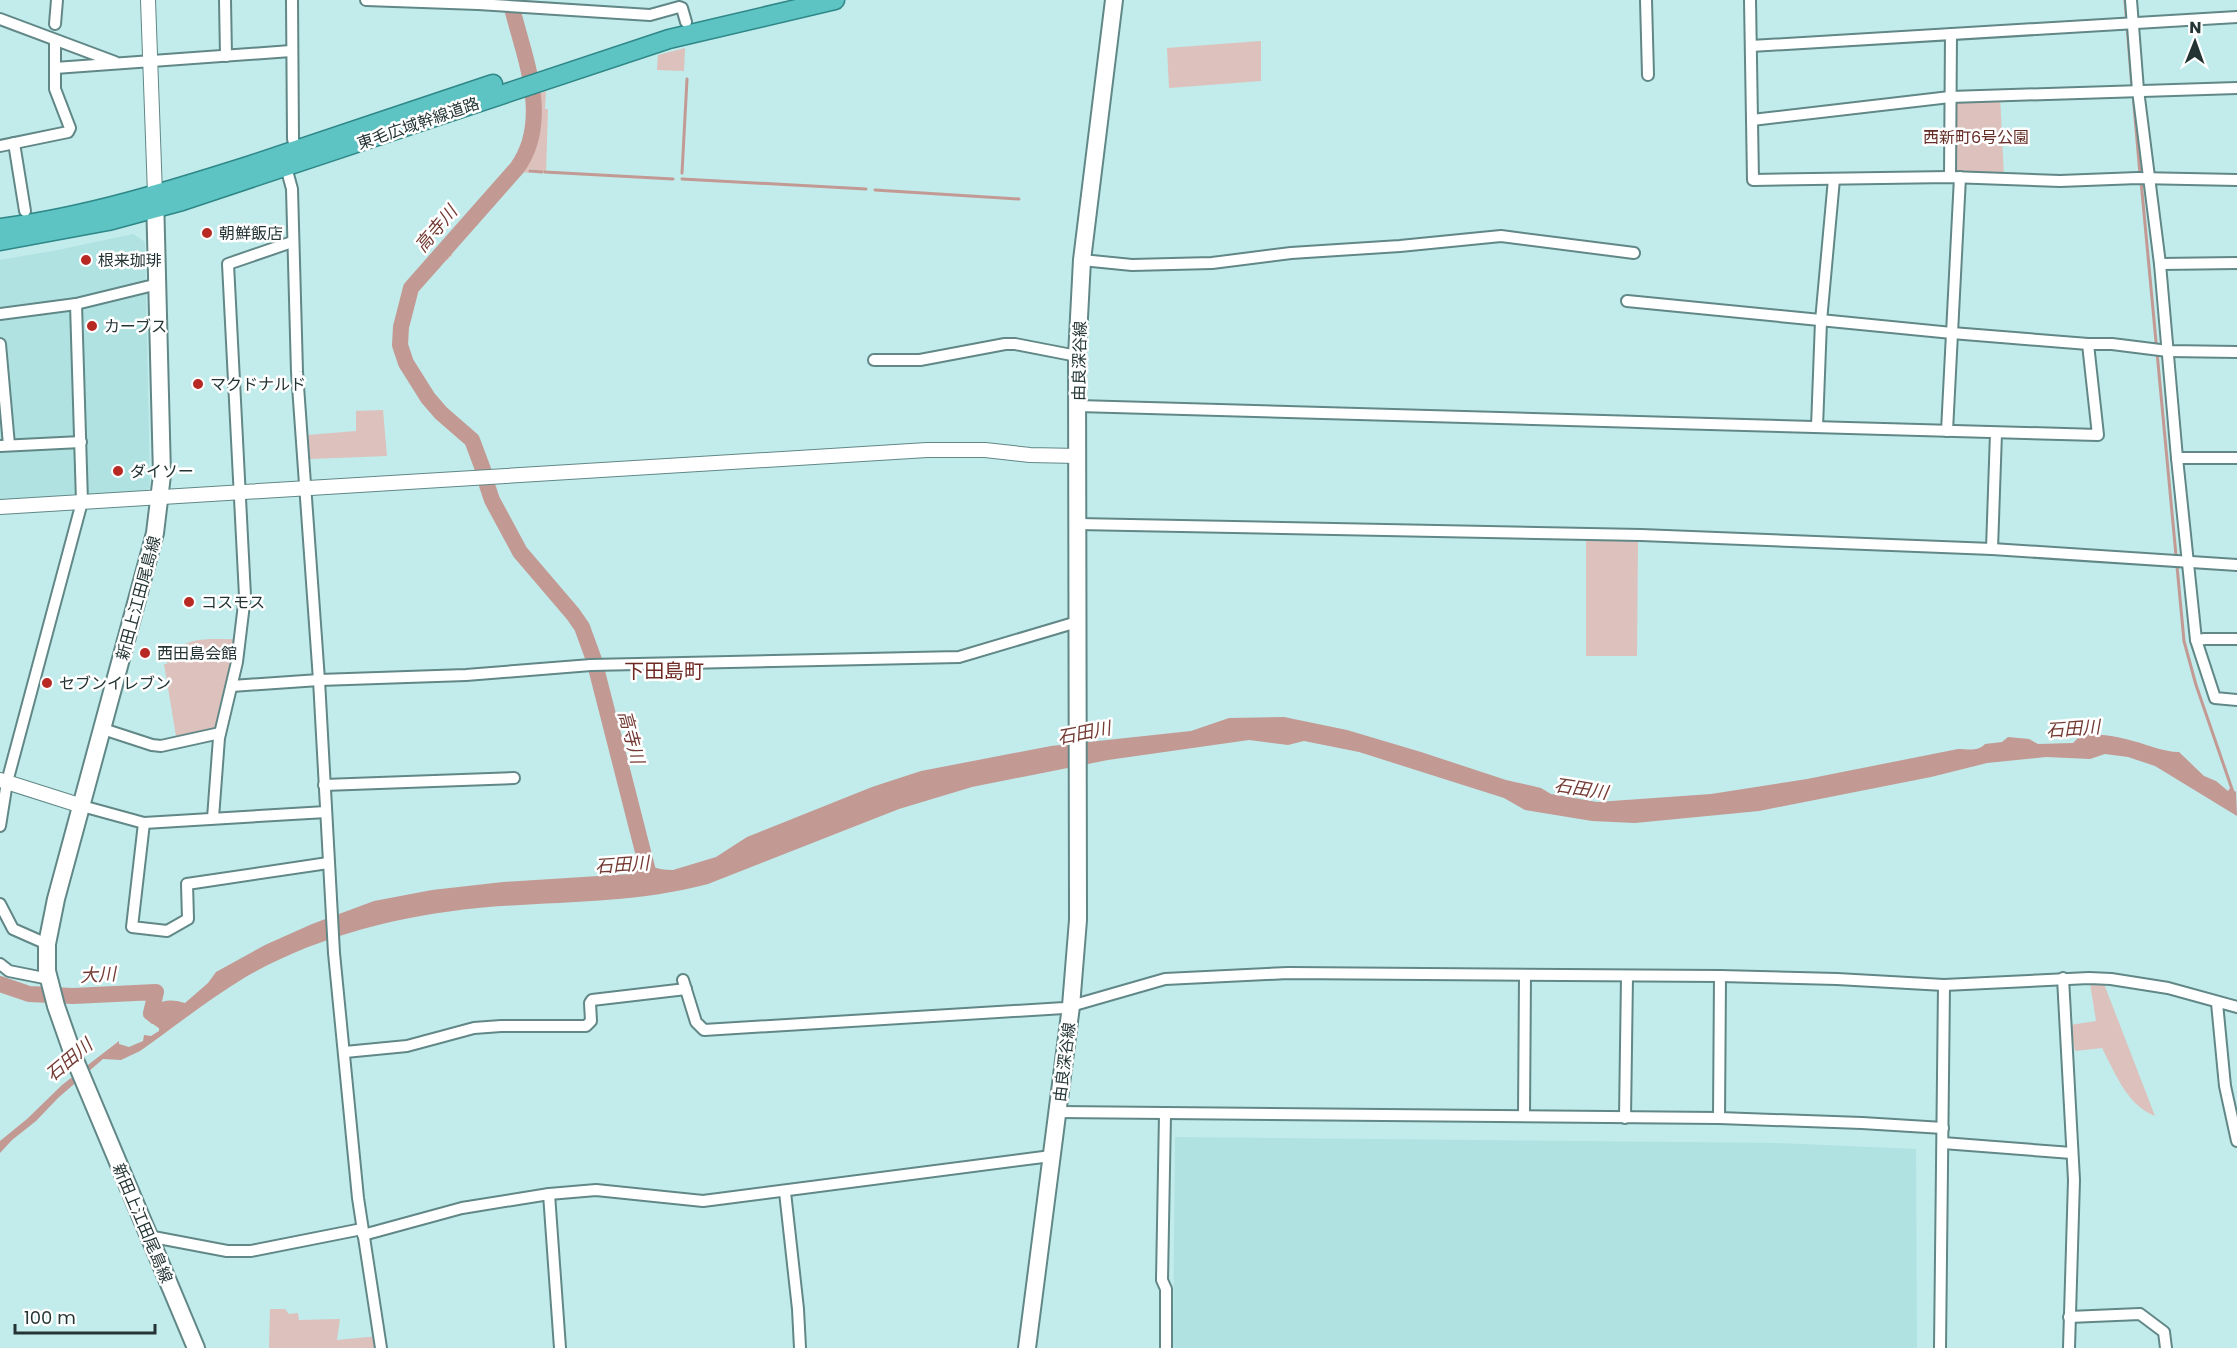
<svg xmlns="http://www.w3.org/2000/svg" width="2237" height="1348" font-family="Poppins,'Noto Sans JP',sans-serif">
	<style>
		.built { fill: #afe2e1 }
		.green { fill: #ddc1bc }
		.water { fill: #c39993 }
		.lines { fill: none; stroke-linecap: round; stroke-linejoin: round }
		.stream { stroke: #c39993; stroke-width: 3 }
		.river { stroke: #c39993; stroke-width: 16 }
		.minor-casing { stroke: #618787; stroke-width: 14 }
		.tertiary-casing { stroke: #618787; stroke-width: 16 }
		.secondary-casing { stroke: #618787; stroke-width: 20 }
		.trunk-casing { stroke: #2f8787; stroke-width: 21 }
		.minor { stroke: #fff; stroke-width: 10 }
		.tertiary { stroke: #fff; stroke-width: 14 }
		.secondary { stroke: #fff; stroke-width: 16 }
		.trunk { stroke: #5ec3c3; stroke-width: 18 }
		.poi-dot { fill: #b82923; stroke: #fff; stroke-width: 2 }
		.labels { text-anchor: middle; stroke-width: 5; stroke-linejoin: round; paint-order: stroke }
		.street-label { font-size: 16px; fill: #243434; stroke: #fff }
		.park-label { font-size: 16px; fill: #642d27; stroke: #fff }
		.poi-label { font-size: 16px; fill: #243434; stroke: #fff; text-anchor: start }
		.water-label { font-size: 18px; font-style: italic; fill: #733a33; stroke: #fff }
		.quarter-label { font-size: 20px; fill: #6e2923; stroke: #fff }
	</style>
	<rect width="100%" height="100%" fill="#c2ebeb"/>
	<g class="built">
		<polygon points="133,234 145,242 150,487 144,492 0,501 0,260 58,250"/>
		<polygon points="1175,1137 1778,1143 1916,1149 1917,1348 1173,1348"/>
	</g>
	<g class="green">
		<polygon points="1261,41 1261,81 1169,88 1167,48"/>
		<polygon points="685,48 684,71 657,70 658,55"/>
		<path d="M546,91L545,109H548L546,173L531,169L530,173L522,172L452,252V257L450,256L448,260L443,258L530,156C539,139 540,114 537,95Z"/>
		<polygon points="2000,95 2004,178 1950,177 1950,97"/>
		<polygon points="383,410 387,456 310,459 308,435 356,431 356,411"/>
		<polygon points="1586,539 1638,540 1637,656 1586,656"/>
		<path d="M239,639L218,728L176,736L164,664H167L168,654C193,635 209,640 239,639Z"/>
		<path d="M2090,983L2104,984L2155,1116C2126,1104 2116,1074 2102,1048L2075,1051L2070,1025L2096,1021Z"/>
		<polygon points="270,1309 285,1309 289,1314 298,1313 299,1320 340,1319 337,1340 379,1336 381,1348 269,1348"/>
	</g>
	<path class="water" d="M1284,717L1347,730L1421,752L1506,780L1541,788L1551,794L1597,802L1711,794L1807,779L1958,749C1967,749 1978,752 1985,744L2002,742L2008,737L2029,739L2038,744L2073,743L2079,737L2076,735C2094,733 2116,736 2133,741C2149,745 2163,752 2179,752L2204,776L2216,781L2228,791L2230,788L2236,792L2237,816L2155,766L2128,757L2105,754L2090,759L2046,757L1987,763L1931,777L1759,811L1635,823L1592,821L1525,810L1504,798L1359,752L1304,741L1288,745L1249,740L1108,760L972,787L899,809L708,884C633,904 555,901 478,908C398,916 314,937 244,978C208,1000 174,1027 140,1051L121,1060L103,1059L58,1098L36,1121L12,1140L0,1153V1141L27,1119L62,1085L119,1041V1044L129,1047L143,1041L144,1035L151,1036L159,1031V1024H152L143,1016C157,1002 165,997 185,1003L208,983L216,972L265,945L312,924L374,901L432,890L503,882L630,874C648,860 654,871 673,870L716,857L747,837L872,787L921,771L1051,746L1191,731L1229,718Z"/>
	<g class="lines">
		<g class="stream">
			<polyline points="2125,0 2132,88"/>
			<polyline points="2133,94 2140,174"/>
			<polyline points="530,171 542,172"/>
			<polyline points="545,172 673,179"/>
			<polyline points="682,173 687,79"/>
			<polyline points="682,179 866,189"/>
			<polyline points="2141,181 2184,641 2196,685 2233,792"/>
			<polyline points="875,190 1019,199"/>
		</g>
		<g class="river">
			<path d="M484,472L472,440L441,413L428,398L406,363L400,345L401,327L411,288L517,168C553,118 522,53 510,0"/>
			<polyline points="487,485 492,500 520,552 573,614 582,627 594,660 651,883"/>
			<polyline points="0,984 29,994 73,996 156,992 151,1013 164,1022"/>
		</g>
		<g class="minor-casing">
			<g id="minor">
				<polyline points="225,0 226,56"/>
				<polyline points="292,0 293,139 296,150"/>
				<polyline points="366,0 478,4 650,15 679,7 682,8 686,22"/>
				<polyline points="1646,0 1648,75"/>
				<polyline points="1750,0 1753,180 1950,177 2060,181 2138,178 2237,180"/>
				<polyline points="2131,0 2138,90 2160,264 2177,458 2196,640 2215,698 2237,700"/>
				<polyline points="0,19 115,62"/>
				<polyline points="55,24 57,0"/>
				<polyline points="1751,46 2237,17"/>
				<polyline points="55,68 291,51"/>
				<polyline points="1752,120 1950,97 2237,88"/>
				<polyline points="14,143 25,211"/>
				<polyline points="0,146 68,132 70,128 55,89 55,40"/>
				<polyline points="286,167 292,189 297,372 319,680 334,953 358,1198 381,1348"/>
				<polyline points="1950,177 1951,34"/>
				<polyline points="1082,260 1132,265 1212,263 1291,253 1400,246 1501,236 1634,253"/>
				<polyline points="2160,264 2237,263"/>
				<polyline points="1627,301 1952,333 2088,344 2112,344 2168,351 2237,352"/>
				<polyline points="0,314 76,304 158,284"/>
				<polyline points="0,344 9,445"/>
				<polyline points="874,360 920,360 1005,344 1015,344 1077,356"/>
				<polyline points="1078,406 2098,435 2088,344"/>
				<polyline points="1817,427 1821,321 1834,179"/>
				<polyline points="1947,431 1960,177"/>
				<polyline points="0,446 81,442"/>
				<polyline points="2177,458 2237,458"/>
				<polyline points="1078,524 1641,535 1992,549 2237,565"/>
				<polyline points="1992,549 1996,433"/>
				<polyline points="2196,640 2205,639 2237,639"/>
				<polyline points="232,686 319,680 466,675 591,665 959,657 1077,622"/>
				<polyline points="103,729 152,745 161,746 220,733"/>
				<polyline points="324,785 514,778"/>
				<polyline points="82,806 144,823 326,812"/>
				<polyline points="213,818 219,738 237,662 245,596 228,264 292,242"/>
				<polyline points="144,823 132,927 167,931 188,919 187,884 328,863"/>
				<polyline points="0,826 7,782 82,502 76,304"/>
				<polyline points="0,904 13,929 47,944"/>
				<polyline points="0,964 9,971 49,979"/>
				<polyline points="2063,978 2074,1180 2069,1348"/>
				<polyline points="683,980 696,1022 704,1030 1064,1008 1165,979 1288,973 1720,976 1837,979 1944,985 2089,978 2111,979 2168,988 2237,1007"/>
				<polyline points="2217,1003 2225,1086 2237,1141"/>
				<polyline points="345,1052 407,1046 474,1028 501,1026 586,1026 591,1021 590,1003 592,1000 686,989"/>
				<polyline points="1058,1112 1719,1118 1862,1123 1943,1128"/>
				<polyline points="1165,1114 1162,1280 1166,1289 1166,1348"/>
				<polyline points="1524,1116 1525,975"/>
				<polyline points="1625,1118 1627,976"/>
				<polyline points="1719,1118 1720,976"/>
				<polyline points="1943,1143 2072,1153"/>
				<polyline points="785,1192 798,1309 800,1348"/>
				<polyline points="549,1194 560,1348"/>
				<polyline points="363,1235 462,1208 549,1194 596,1190 703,1201 1051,1156"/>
				<polyline points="148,1236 227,1251 251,1251 362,1229"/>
				<polyline points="2069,1317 2140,1314 2164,1332 2166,1348"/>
				<polyline points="1940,1348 1944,985"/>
			</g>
		</g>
		<g class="tertiary-casing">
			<g id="tertiary">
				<polyline points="148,0 155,194"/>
				<polyline points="0,507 927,450 985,450 1030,455 1078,456"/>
				<polyline points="0,780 82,806"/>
			</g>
		</g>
		<g class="secondary-casing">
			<g id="secondary">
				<polyline points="155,196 162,475 155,533 56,899 47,944 47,971 56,1006 75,1060 196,1348"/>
				<polyline points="1027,1348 1071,1006 1078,920 1077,356 1082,260 1114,0"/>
			</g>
		</g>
		<g class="trunk-casing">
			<g id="trunk">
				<path d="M0,228C86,217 169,191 251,165C332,138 412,111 493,84"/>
				<polyline points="0,241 108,221 182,201 669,39 835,0"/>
			</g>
		</g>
		<use href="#minor" class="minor"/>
		<use href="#tertiary" class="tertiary"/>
		<use href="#secondary" class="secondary"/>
		<use href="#trunk" class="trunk"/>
	</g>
	<g class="poi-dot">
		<circle cx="207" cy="233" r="6"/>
		<circle cx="86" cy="260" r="6"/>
		<circle cx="92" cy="326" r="6"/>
		<circle cx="198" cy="384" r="6"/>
		<circle cx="118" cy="471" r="6"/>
		<circle cx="189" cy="602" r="6"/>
		<circle cx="145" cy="653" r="6"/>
		<circle cx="47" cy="683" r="6"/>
	</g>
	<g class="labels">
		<g class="street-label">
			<text transform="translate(418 123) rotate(-19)" y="6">東毛広域幹線道路</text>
			<text transform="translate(1079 361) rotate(-89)" y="6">由良深谷線</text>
			<text transform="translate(138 598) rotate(-75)" y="6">新田上江田尾島線</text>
			<text transform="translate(1064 1062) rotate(-83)" y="6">由良深谷線</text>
			<text transform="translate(143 1223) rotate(67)" y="6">新田上江田尾島線</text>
		</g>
		<g class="park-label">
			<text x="1976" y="143">西新町6号公園</text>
		</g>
		<g class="poi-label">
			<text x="219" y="239">朝鮮飯店</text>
			<text x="98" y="266">根来珈琲</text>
			<text x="104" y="332">カーブス</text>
			<text x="210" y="390">マクドナルド</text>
			<text x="130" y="477">ダイソー</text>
			<text x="201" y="608">コスモス</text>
			<text x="157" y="659">西田島会館</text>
			<text x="59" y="689">セブンイレブン</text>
		</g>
		<g class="water-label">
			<text transform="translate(436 229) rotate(-50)" y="6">高寺川</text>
			<text transform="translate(2073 729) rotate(-4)" y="6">石田川</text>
			<text transform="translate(1084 733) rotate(-11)" y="6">石田川</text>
			<text transform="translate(631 737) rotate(75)" y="6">高寺川</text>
			<text transform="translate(1581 789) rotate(9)" y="6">石田川</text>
			<text transform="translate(622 865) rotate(-4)" y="6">石田川</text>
			<text transform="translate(98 975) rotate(-3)" y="6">大川</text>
			<text transform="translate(69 1060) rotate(-40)" y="6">石田川</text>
		</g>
		<g class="quarter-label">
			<text x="664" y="678">下田島町</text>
		</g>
	</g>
	<g transform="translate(2195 42) rotate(1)" stroke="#ffffff" stroke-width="4.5" paint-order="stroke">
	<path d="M0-4.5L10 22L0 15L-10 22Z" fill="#243434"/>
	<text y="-9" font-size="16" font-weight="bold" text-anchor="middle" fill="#243434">N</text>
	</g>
	<path d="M15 1324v9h140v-9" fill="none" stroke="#243434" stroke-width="3"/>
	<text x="24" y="1324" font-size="18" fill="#243434" stroke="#ffffff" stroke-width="4.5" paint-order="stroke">100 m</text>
</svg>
